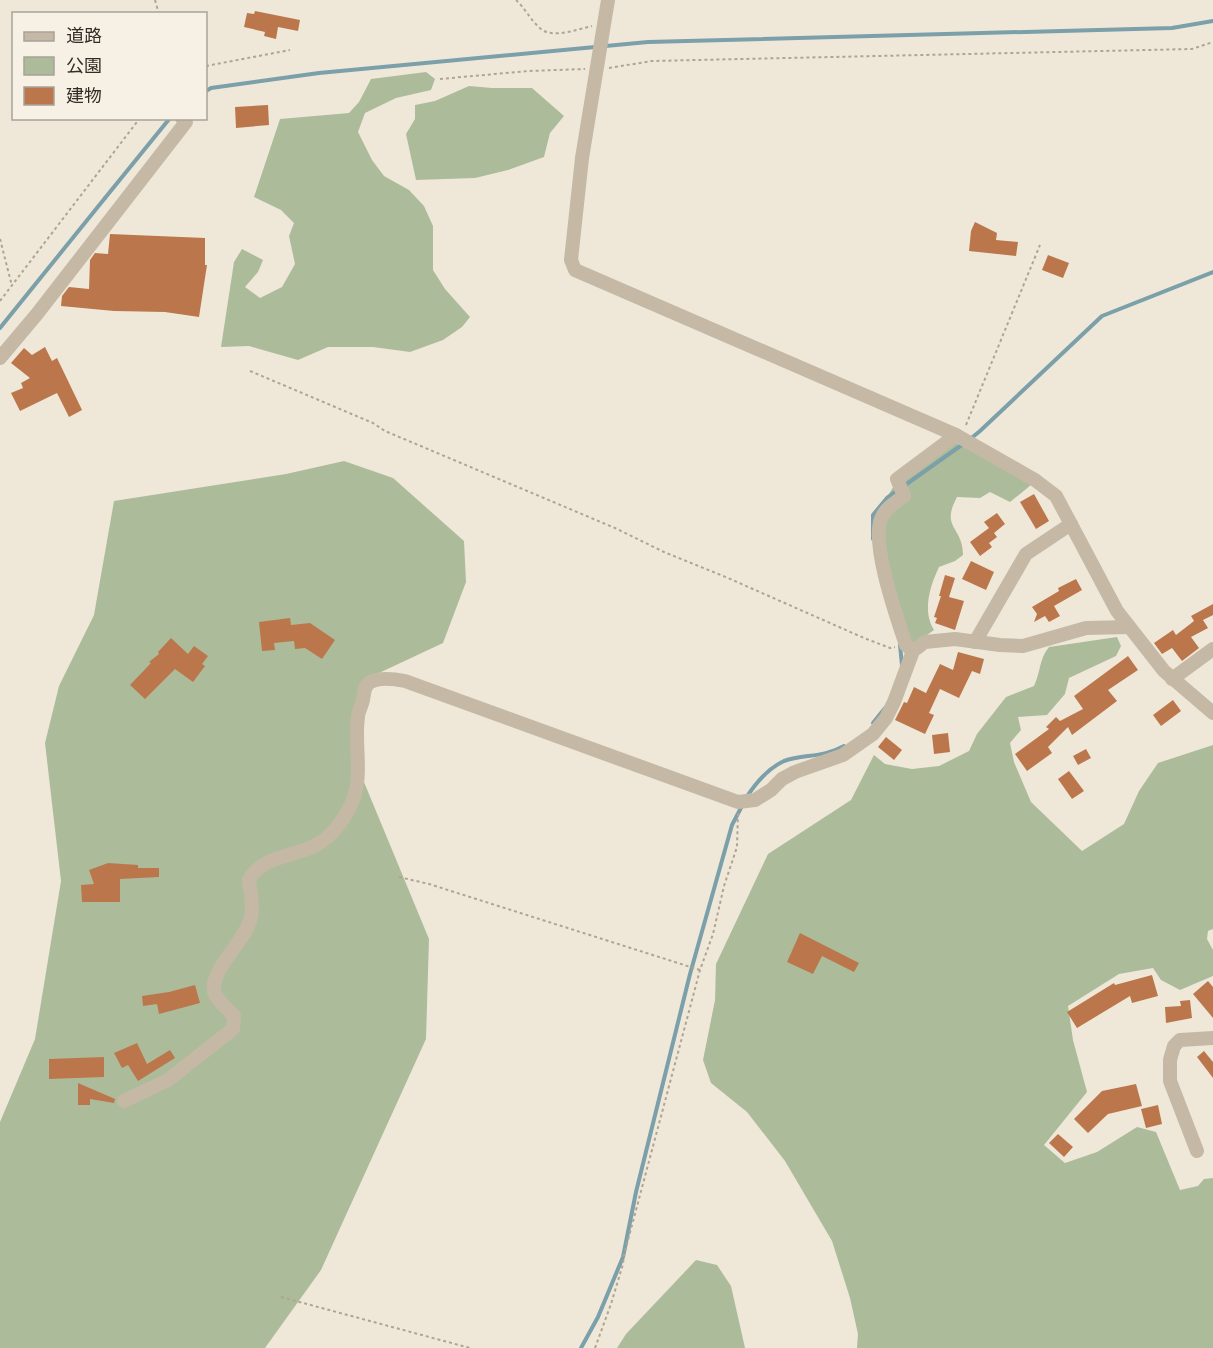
<svg xmlns="http://www.w3.org/2000/svg" width="1213" height="1348" font-family="'Asap Condensed','Noto Sans JP',sans-serif">
	<style>
		.green { fill: #acbc9b }
		.lines { fill: none; stroke-linecap: round; stroke-linejoin: round }
		.stream { stroke: #7ba0a9; stroke-width: 4 }
		.building { fill: #bb774b }
		.path { stroke: #b1a391; stroke-width: 2; stroke-dasharray: 3 3; stroke-linecap: butt }
		.minor { stroke: #c5b9a6; stroke-width: 14 }
	</style>
	<rect width="100%" height="100%" fill="#efe8d9"/>
	<g class="green">
		<polygon points="426,72 435,79 431,90 396,98 365,113 358,132 372,160 384,176 409,190 424,206 433,226 433,270 445,289 470,317 462,327 443,340 410,352 373,347 328,347 298,360 249,346 221,347 234,262 242,249 263,260 258,272 245,287 260,298 282,287 295,264 289,236 294,223 281,210 254,197 280,119 349,113 359,102 371,79"/>
		<polygon points="469,86 492,88 532,88 564,116 550,133 544,157 508,170 475,178 416,180 406,134 415,119 415,105 435,101"/>
		<path d="M954,442L1003,467L1031,485L1010,502L990,492L980,498L957,497C940,529 963,526 963,555L955,561L939,567C930,586 922,611 934,630L913,645L906,631L882,545L880,509L895,484Z"/>
		<polygon points="344,461 393,478 464,541 466,582 443,643 379,673 364,704 359,770 429,939 426,1039 321,1270 265,1348 0,1348 0,1122 35,1039 61,881 45,743 59,686 94,615 114,501 286,474"/>
		<path d="M1117,637L1121,646L1116,656L1069,678L1065,694L1047,715L1018,717L1021,730L1010,743L1014,762L1031,802L1082,851L1124,824L1139,791L1158,763L1213,745V929L1208,931L1207,939L1213,950V976L1180,990L1161,980L1153,968L1119,974L1068,1006L1073,1040L1087,1092L1044,1145L1065,1163L1097,1152L1137,1127L1156,1132L1180,1190L1198,1186L1204,1179L1213,1178V1348H857L858,1334L850,1298L832,1241L785,1161L747,1112L711,1083L703,1060L715,1000L716,964L768,854L851,800L874,755L885,764L912,769L939,766L969,751L977,734L1006,697L1034,686C1041,671 1039,659 1049,647Z"/>
		<polygon points="696,1260 717,1265 731,1286 745,1348 617,1348 626,1334"/>
	</g>
	<g class="lines">
		<g class="stream">
			<polyline points="206,91 211,88 319,73 648,42 1172,28 1213,21"/>
			<polyline points="105,198 170,118"/>
			<polyline points="0,328 105,198"/>
			<polyline points="969,440 980,431 1102,316 1213,272"/>
			<polyline points="873,539 873,515 887,498 963,444"/>
			<polyline points="900,645 902,665"/>
			<polyline points="873,723 885,708"/>
			<path d="M746,798C755,784 769,768 784,761C804,754 823,758 844,746"/>
			<polyline points="581,1348 598,1317 623,1257 636,1192 690,974 732,825 743,804"/>
		</g>
	</g>
	<g class="building">
		<polygon points="255,11 300,20 298,31 278,27 276,39 264,36 265,32 244,27 247,13 254,14"/>
		<polygon points="268,105 269,125 236,128 235,107"/>
		<polygon points="975,222 997,233 996,240 1018,242 1016,256 969,251 971,231"/>
		<polygon points="110,234 205,238 205,265 207,265 199,317 165,312 114,311 61,306 62,296 69,287 89,289 90,260 95,253 108,254"/>
		<polygon points="1048,255 1069,263 1063,278 1042,270"/>
		<polygon points="45,347 52,361 57,358 82,410 69,417 57,393 20,411 11,393 23,388 21,383 30,378 11,363 24,348 32,355"/>
		<polygon points="1034,494 1049,521 1036,529 1020,502"/>
		<polygon points="997,513 1005,524 994,533 997,537 989,543 992,547 980,556 970,542 989,528 984,522"/>
		<polygon points="971,561 994,572 986,590 962,579"/>
		<polygon points="945,575 955,578 949,597 964,601 955,630 935,623 937,618 934,617 941,596 939,596"/>
		<polygon points="1076,579 1082,590 1054,606 1060,616 1049,622 1045,616 1034,622 1037,614 1032,607 1059,591 1058,588"/>
		<polygon points="1213,604 1213,615 1203,620 1208,628 1191,637 1199,648 1182,661 1172,648 1162,654 1154,643 1173,630 1176,635 1194,621 1191,616"/>
		<polygon points="290,618 291,625 310,623 335,640 322,659 305,648 295,649 294,641 274,643 275,650 262,651 259,622"/>
		<polygon points="171,638 188,654 194,646 208,656 202,664 205,666 193,682 175,669 145,699 130,685 151,663 149,662 159,654 158,652"/>
		<polygon points="958,652 984,659 980,674 972,671 959,698 940,689 929,713 934,715 925,734 895,720 904,702 907,703 914,687 926,693 940,664 953,670"/>
		<polygon points="1128,656 1138,670 1108,690 1117,701 1072,735 1068,727 1048,747 1052,753 1027,771 1015,754 1049,729 1046,727 1056,717 1060,721 1083,709 1074,696"/>
		<polygon points="1173,700 1181,711 1161,726 1153,715"/>
		<polygon points="948,733 950,752 934,754 932,735"/>
		<polygon points="886,737 902,750 894,760 878,747"/>
		<polygon points="1086,749 1091,758 1078,765 1073,756"/>
		<polygon points="1069,771 1084,791 1072,799 1058,779"/>
		<polygon points="108,863 138,865 138,868 159,868 159,877 120,879 120,902 82,902 81,885 94,884 89,870"/>
		<polygon points="800,933 859,963 854,972 822,956 813,974 787,962"/>
		<polygon points="1152,975 1158,996 1132,1003 1130,996 1077,1028 1067,1012 1114,983 1115,985"/>
		<polygon points="1208,981 1213,987 1213,1018 1193,994"/>
		<polygon points="195,985 200,1003 159,1014 157,1004 143,1006 142,996 169,992"/>
		<polygon points="1190,1000 1192,1018 1166,1023 1165,1007 1181,1006 1180,1001"/>
		<polygon points="137,1043 147,1064 170,1050 175,1058 138,1081 128,1065 122,1068 114,1053"/>
		<polygon points="1204,1051 1213,1062 1213,1078 1197,1057"/>
		<polygon points="104,1057 104,1077 49,1079 49,1059"/>
		<polygon points="78,1083 115,1099 114,1103 90,1099 90,1105 78,1105"/>
		<polygon points="1136,1084 1142,1106 1108,1114 1088,1133 1074,1119 1102,1091"/>
		<polygon points="1158,1105 1162,1124 1146,1128 1141,1109"/>
		<polygon points="1058,1134 1073,1147 1064,1157 1049,1143"/>
	</g>
	<g class="lines">
		<g class="path">
			<polyline points="155,0 159,14"/>
			<path d="M516,0C525,8 531,21 541,29C553,39 578,29 592,26"/>
			<polyline points="206,66 290,50"/>
			<polyline points="609,68 652,61 1192,49 1213,42"/>
			<polyline points="440,79 528,71 585,69"/>
			<polyline points="0,239 12,286"/>
			<polyline points="0,301 140,118"/>
			<polyline points="250,371 373,423 385,431 615,528 664,552 728,578 864,638 890,648 895,647"/>
			<polyline points="966,425 1040,245"/>
			<polyline points="399,877 429,884 700,970"/>
			<polyline points="281,1297 470,1348"/>
			<polyline points="595,1348 611,1304 623,1264 624,1255 700,970 713,934 724,886 737,847 738,813"/>
		</g>
		<g class="minor">
			<polyline points="608,0 582,158 571,260 575,270 956,435 1035,480 1056,496 1117,611 1164,671 1213,713"/>
			<polyline points="0,358 37,314 186,122 182,118"/>
			<polyline points="975,642 1026,554 1071,524"/>
			<path d="M913,651L906,645C897,618 871,545 881,519C885,508 896,502 904,496L897,479L956,435"/>
			<polyline points="1172,679 1213,649"/>
			<path d="M124,1101L168,1080L233,1029L234,1016C228,1009 216,1000 214,991C210,969 247,940 251,917C254,905 250,892 249,880C261,856 294,857 316,845C333,836 346,817 353,800C363,774 354,744 358,717C358,711 362,706 363,700C364,694 364,687 369,683C378,677 395,679 405,681L738,802L755,800L771,790L782,779L795,772L843,755L873,734L886,718L894,702L913,651L925,642L955,639L1000,645L1023,646L1086,628L1129,627"/>
			<polyline points="1197,1151 1170,1081 1170,1060 1174,1046 1180,1040 1213,1038"/>
		</g>
	</g>
	<rect x="12" y="12" width="195" height="108" fill="#f7f1e5" stroke="#a8a299" stroke-width="1.5"/>
	<rect x="24" y="32" width="30" height="9" fill="#c5b9a6" stroke="#a8a299" stroke-width="1.5"/>
	<text x="66" y="42" font-size="18" fill="#322c26">道路</text>
	<rect x="24" y="57" width="30" height="18" fill="#acbc9b" stroke="#a8a299" stroke-width="1.5"/>
	<text x="66" y="72" font-size="18" fill="#322c26">公園</text>
	<rect x="24" y="87" width="30" height="18" fill="#bb774b" stroke="#a8a299" stroke-width="1.5"/>
	<text x="66" y="102" font-size="18" fill="#322c26">建物</text>
</svg>
